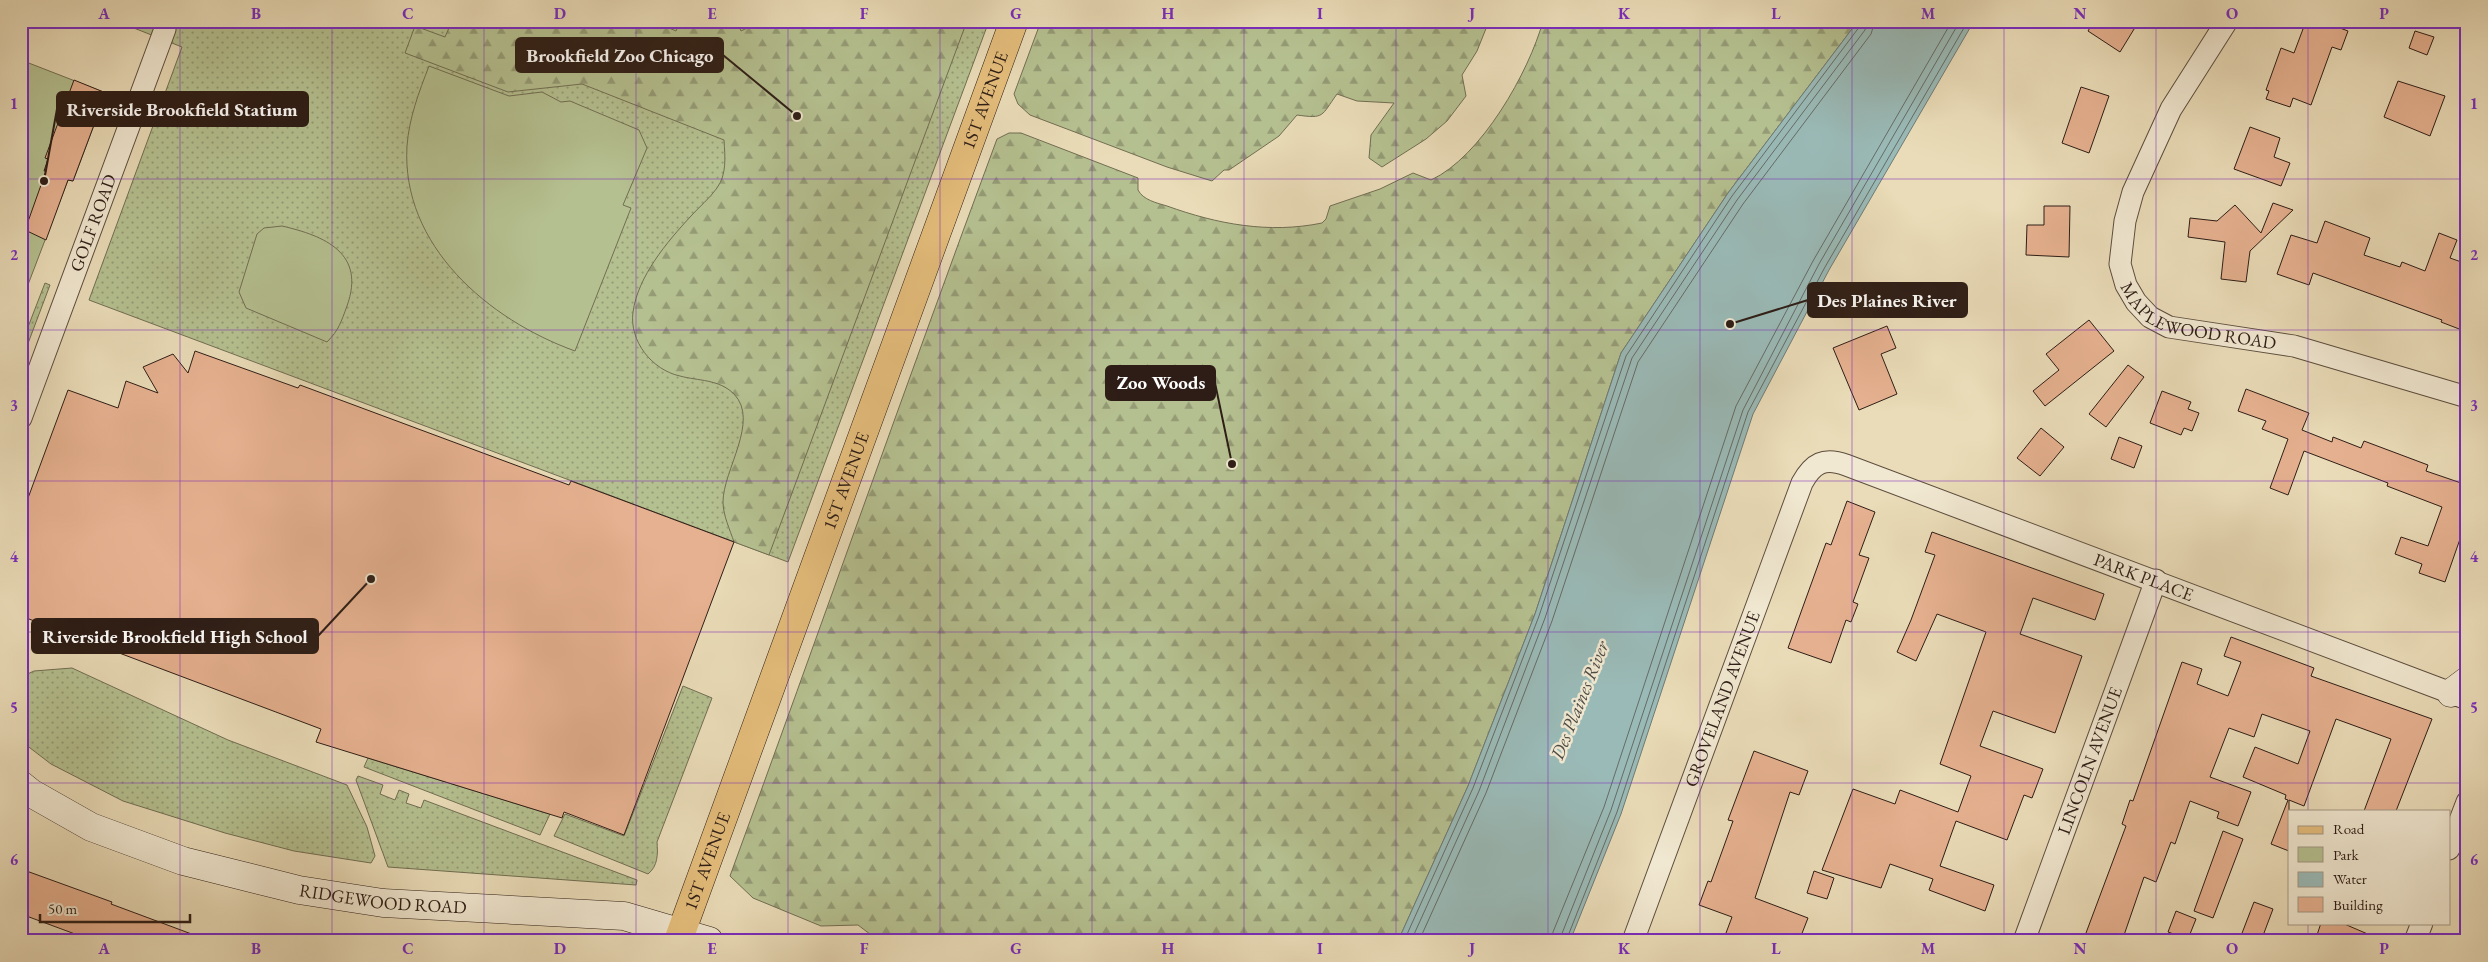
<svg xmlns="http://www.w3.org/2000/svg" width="2488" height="962" font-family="'EB Garamond',serif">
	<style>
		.green { fill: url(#green-dots); stroke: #716e53 }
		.forest { fill: url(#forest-firs); stroke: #716e53 }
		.pitch { fill: #b5c090; stroke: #716e53 }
		.water { fill: #9abab7; stroke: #6e7b77 }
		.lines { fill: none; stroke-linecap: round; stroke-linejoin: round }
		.shore { stroke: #646c66; stroke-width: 1 }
		.building { fill: #e6b190; stroke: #2d1d16 }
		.street-casing { stroke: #5c4d3e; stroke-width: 23 }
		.secondary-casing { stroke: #2d1d16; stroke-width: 29 }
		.primary-casing { stroke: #2d1d16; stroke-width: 29 }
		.street { stroke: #f1e8d1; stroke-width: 21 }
		.secondary { stroke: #f1e8d1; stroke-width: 28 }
		.primary { stroke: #e5be7c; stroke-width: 28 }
		.grid { fill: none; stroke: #7b2cbf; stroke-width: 1; stroke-opacity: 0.55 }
		.labels { text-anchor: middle; stroke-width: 5; stroke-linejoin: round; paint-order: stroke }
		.street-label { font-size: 18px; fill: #2d1d16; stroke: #f1e8d1 }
		.water-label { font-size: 19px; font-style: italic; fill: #4e4c46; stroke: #f1e8d1 }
		.leader { fill: none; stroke: #2d1d16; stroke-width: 2 }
		.callout-dot { fill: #2d1d16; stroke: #f1e8d1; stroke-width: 2 }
		.callout { fill: #2d1d16; stroke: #2d1d16; stroke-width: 2 }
		.callout-label { font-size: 19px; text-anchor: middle; font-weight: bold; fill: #fff }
		.neatline { fill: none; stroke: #7b2cbf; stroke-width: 2 }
		.grid-label { font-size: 16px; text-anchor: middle; font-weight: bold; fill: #7b2cbf }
	</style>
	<defs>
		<pattern id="green-dots" width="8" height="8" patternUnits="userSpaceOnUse" patternTransform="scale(1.25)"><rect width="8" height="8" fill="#b5c090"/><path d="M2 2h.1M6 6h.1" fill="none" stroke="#949b75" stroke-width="1.8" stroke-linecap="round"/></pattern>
		<pattern id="forest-firs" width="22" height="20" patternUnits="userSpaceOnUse" patternTransform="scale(1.25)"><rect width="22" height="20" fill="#b5c090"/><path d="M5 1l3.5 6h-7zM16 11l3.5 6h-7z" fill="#949b75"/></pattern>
	</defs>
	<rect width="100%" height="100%" fill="#eadcb8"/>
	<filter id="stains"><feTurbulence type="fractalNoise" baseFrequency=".004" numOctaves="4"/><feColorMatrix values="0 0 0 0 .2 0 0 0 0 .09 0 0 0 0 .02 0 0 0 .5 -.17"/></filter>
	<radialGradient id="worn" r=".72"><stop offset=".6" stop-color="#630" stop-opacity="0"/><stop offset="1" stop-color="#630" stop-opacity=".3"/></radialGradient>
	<g class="green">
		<polygon points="116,21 989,21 788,562 89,300 182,47"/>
		<polygon points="45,283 50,285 21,362 21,345"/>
		<polygon points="72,668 228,740 347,785 367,827 375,856 371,863 294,851 225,833 123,801 51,764 21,741 21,677 34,671"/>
		<path d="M683,686L712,698L657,842C658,854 658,866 648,874L554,836L565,814L624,836Z"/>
		<polygon points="368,758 550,814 540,835 364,767"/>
		<polygon points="358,776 383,785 380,794 395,800 399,790 409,794 406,803 421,808 424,800 637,880 636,885 388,867 356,780"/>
	</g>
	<g class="forest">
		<path d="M452,21H653L676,31L680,21H737L741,31L761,21H967L769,555L734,542C730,530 723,515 723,502C723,470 760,421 734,394C719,379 698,381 680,376C652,370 629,341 633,312C638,276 667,242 691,216C699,207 710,198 717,188C727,174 725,157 724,140L582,84L508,92L405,53L415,26L445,37Z"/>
		<path d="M1041,21H1489L1477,51L1462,75L1466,96L1447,121L1426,139L1382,167L1369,158L1371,135L1394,103L1357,101L1337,94C1321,116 1325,119 1297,115L1279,136L1229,170H1224L1212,181L1167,167L1030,115L1018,104L1014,94Z"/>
		<path d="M1543,21H1858L1728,193L1621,353L1535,614L1468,786L1398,941H879L858,925L821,926L753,898L730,876C820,630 906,384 997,139L1009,133H1021L1138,178V190C1143,200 1157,203 1167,206C1217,224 1269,234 1322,223L1326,219L1330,206L1380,189L1413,173L1431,180C1481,157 1529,72 1543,21Z"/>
	</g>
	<g class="pitch">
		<polygon points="21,60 106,93 73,181 68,180 21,303"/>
		<path d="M429,66L509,96L542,92L561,102L570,101L639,130L647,148L623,205L631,208L575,351C489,320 401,246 407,146C409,118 419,92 429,66Z"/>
		<path d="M282,226C325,236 366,253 347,306C341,322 339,330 327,342L246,308L239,292L257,234L264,228Z"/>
	</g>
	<polygon class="water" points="1858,21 1974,21 1829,270 1753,414 1621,814 1570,941 1398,941 1468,786 1535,614 1621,353 1728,193"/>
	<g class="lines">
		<g class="shore">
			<polyline points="1404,941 1473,788 1539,616 1626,356 1732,196 1860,26 1861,21"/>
			<polyline points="1411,941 1479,791 1545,618 1632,358 1737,200 1865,30 1867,21"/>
			<polyline points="1419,941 1486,793 1552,621 1638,362 1743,204 1871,34 1875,21"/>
			<polyline points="1552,941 1553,932 1604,807 1736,406 1813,261 1952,21"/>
			<polyline points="1559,941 1611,810 1743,410 1819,264 1960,21"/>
			<polyline points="1566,941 1617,812 1748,412 1825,267 1968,21"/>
		</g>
	</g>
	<g class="building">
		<polygon points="2094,21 2139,21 2120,52 2088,31"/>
		<polygon points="2306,21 2333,21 2332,25 2348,31 2341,50 2332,47 2311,105 2293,98 2290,107 2266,99 2269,91 2266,90 2281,48 2294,53"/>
		<polygon points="2415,31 2434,37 2427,55 2409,48"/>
		<polygon points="74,80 106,93 73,181 68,180 46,240 25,230 46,171 44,171 48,159 45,158"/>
		<polygon points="2398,81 2445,96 2430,136 2384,117"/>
		<polygon points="2081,87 2109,96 2089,153 2062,143"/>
		<polygon points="2250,127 2280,138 2274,157 2290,163 2281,186 2234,169"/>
		<polygon points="2273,203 2293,210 2250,251 2246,282 2221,279 2225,242 2188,237 2190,218 2217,221 2235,205 2261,233"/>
		<polygon points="2044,206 2070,206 2069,257 2026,255 2027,225 2044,225"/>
		<polygon points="2325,221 2370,238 2364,255 2400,267 2402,262 2425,271 2439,233 2457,240 2450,258 2467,264 2467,332 2441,322 2442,320 2313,273 2309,285 2277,274 2291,235 2317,243"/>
		<polygon points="2089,320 2114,351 2045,406 2033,391 2059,370 2046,354"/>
		<polygon points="1887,326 1896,348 1881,354 1897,394 1859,410 1833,348"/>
		<polygon points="195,351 298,388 300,385 569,485 571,481 734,542 624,835 564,812 562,818 316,742 321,729 21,616 21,517 68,390 118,408 126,381 158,393 143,367 173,354 188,373"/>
		<polygon points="2128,365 2144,377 2106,427 2089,414"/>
		<polygon points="2246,389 2309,413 2302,430 2332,442 2333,437 2361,448 2364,441 2428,465 2426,471 2467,485 2467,519 2445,582 2419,573 2422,564 2395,554 2401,537 2428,546 2442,507 2387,486 2388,483 2304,451 2288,495 2270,488 2288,439 2262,429 2266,421 2238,411"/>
		<polygon points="2162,391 2191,402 2188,409 2199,413 2192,431 2184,428 2181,435 2150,423"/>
		<polygon points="2041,428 2064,447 2040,476 2017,458"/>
		<polygon points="2119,437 2142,446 2134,468 2111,459"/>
		<polygon points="1847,501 1875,512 1859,555 1869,558 1853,602 1858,604 1851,622 1846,620 1831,663 1788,648 1826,543 1831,545"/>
		<polygon points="1932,532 2104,594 2095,620 2033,598 2020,634 2082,656 2055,733 1993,711 1980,746 2043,769 2032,798 2024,795 2007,840 1956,821 1940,866 1994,885 1985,911 1929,890 1933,879 1890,864 1881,888 1822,870 1853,789 1895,804 1900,790 1958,812 1971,776 1940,764 1986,632 1937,614 1916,661 1897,652 1911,620 1935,555 1925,552"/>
		<polygon points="2231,637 2314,668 2311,676 2432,719 2396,811 2364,811 2391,739 2336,719 2304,806 2289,800 2289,851 2271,844 2288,800 2285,799 2286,795 2243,777 2255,747 2298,764 2310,731 2262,714 2254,737 2229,728 2210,777 2251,792 2238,826 2217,818 2219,812 2190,801 2175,844 2171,842 2156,882 2144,877 2122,941 2083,941 2126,826 2122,824 2130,800 2133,801 2182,662 2202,669 2197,684 2228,696 2241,662 2224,656"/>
		<polygon points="1754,751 1808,771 1799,795 1790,792 1755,898 1808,918 1799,941 1723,941 1732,917 1699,905 1708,881 1711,882 1733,821 1728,820"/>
		<polygon points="2223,831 2243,839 2213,918 2194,911"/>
		<polygon points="21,869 112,902 111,904 205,939 205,941 72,941 75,934 21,914"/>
		<polygon points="1814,871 1834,878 1827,899 1807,893"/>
		<polygon points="2254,902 2273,909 2261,941 2239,941"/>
		<polygon points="2176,911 2196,919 2188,939 2168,932"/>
		<polygon points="2321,923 2342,923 2384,941 2315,941"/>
	</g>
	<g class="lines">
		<g class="street-casing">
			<g id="street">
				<path id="s1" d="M2227,21L2171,109L2133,192L2125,221L2120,264L2126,285L2136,302L2150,317L2169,327L2294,346L2467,397"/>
				<path id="s2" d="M21,418L165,29"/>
				<polyline points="2449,849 2467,802"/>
				<path id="s3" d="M1633,941L1802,483C1813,463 1824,457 1846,465L2467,699"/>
				<path id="s4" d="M2024,941L2156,580"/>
				<polyline points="2415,941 2422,923"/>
			</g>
		</g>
		<g class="secondary-casing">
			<g id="secondary">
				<polyline points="2451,693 2467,681"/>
				<path id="s5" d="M21,785L31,793L91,827L183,861L299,890L383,903L624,916L709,941"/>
			</g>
		</g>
		<g class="primary-casing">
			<g id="primary">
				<path id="s6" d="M678,941L1014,21"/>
			</g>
		</g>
		<use href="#street" class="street"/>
		<use href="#secondary" class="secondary"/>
		<use href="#primary" class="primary"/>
	</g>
	<path class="grid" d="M180,21V941M332,21V941M484,21V941M636,21V941M788,21V941M940,21V941M1092,21V941M1244,21V941M1396,21V941M1548,21V941M1700,21V941M1852,21V941M2004,21V941M2156,21V941M2308,21V811M21,179H2467M21,330H2467M21,481H2467M21,632H2467M21,783H2467M2308,923V941"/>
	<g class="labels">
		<g class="street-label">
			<text dy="6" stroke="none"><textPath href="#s6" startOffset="895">1ST AVENUE</textPath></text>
			<text dy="6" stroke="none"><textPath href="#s2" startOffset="208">GOLF ROAD</textPath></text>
			<text dy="6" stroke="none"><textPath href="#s1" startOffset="375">MAPLEWOOD ROAD</textPath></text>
			<text dy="6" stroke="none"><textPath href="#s6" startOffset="490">1ST AVENUE</textPath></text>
			<text dy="6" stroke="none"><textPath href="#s3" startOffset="860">PARK PLACE</textPath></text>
			<text dy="6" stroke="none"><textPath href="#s3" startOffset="258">GROVELAND AVENUE</textPath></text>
			<text dy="6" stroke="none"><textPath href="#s4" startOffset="192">LINCOLN AVENUE</textPath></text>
			<text dy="6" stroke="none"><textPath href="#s6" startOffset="85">1ST AVENUE</textPath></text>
			<text dy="6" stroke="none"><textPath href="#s5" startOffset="384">RIDGEWOOD ROAD</textPath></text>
		</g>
		<g class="water-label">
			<text transform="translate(1579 700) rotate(-68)" y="7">Des Plaines River</text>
		</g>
	</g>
	<path class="leader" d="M797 116L723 55M44 181L57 109M1730 324L1808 300M1232 464L1215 383M371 579L318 636"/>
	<g class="callout-dot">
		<circle cx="797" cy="116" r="5"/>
		<circle cx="44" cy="181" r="5"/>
		<circle cx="1730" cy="324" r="5"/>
		<circle cx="1232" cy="464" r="5"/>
		<circle cx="371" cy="579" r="5"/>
	</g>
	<g class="callout">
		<rect x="516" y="38" width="207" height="34" rx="5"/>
		<rect x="57" y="92" width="251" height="34" rx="5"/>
		<rect x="1808" y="283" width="159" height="34" rx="5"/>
		<rect x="1106" y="366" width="109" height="34" rx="5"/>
		<rect x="32" y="619" width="286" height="34" rx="5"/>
	</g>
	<g class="callout-label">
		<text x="620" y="62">Brookfield Zoo Chicago</text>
		<text x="182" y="116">Riverside Brookfield Statium</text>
		<text x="1887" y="307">Des Plaines River</text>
		<text x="1161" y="389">Zoo Woods</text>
		<text x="175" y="643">Riverside Brookfield High School</text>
	</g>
	<rect width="2488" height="962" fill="none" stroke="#eadcb8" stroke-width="55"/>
	<rect x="2288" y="810" width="162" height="115" fill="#f1e8d1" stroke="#a39786"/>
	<rect x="2298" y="826" width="25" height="8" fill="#e5be7c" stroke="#a39786"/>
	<text x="2333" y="834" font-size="15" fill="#2d1d16">Road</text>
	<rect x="2298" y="847" width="25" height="15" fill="#b5c090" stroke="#a39786"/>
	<text x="2333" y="860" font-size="15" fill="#2d1d16">Park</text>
	<rect x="2298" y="872" width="25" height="15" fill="#9abab7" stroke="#a39786"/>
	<text x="2333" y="884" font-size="15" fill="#2d1d16">Water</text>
	<rect x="2298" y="897" width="25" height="15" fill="#e6b190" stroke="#a39786"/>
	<text x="2333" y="910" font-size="15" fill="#2d1d16">Building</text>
	<path d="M40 914v8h150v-8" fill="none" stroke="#2d1d16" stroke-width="2.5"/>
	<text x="48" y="914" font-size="15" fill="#2d1d16" stroke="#f1e8d1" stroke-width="4" paint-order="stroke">50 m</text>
	<rect x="28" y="28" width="2432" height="906" class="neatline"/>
	<g class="grid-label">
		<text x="104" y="19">A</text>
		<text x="256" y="19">B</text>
		<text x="408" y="19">C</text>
		<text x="560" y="19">D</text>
		<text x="712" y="19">E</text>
		<text x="864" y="19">F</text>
		<text x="1016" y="19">G</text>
		<text x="1168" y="19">H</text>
		<text x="1320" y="19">I</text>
		<text x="1472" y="19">J</text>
		<text x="1624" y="19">K</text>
		<text x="1776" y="19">L</text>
		<text x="1928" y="19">M</text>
		<text x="2080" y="19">N</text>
		<text x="2232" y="19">O</text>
		<text x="2384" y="19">P</text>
		<text x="14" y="109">1</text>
		<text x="2474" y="109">1</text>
		<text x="14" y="260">2</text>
		<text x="2474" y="260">2</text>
		<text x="14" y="411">3</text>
		<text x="2474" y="411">3</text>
		<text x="14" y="562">4</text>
		<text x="2474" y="562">4</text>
		<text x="14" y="713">5</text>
		<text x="2474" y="713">5</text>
		<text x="14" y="865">6</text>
		<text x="2474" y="865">6</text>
		<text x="104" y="954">A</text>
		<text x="256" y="954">B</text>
		<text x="408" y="954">C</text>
		<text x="560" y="954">D</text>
		<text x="712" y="954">E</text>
		<text x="864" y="954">F</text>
		<text x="1016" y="954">G</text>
		<text x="1168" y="954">H</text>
		<text x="1320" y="954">I</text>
		<text x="1472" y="954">J</text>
		<text x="1624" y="954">K</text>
		<text x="1776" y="954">L</text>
		<text x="1928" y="954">M</text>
		<text x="2080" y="954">N</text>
		<text x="2232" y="954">O</text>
		<text x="2384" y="954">P</text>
	</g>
	<rect width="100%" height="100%" filter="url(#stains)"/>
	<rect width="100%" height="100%" fill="url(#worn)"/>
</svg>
